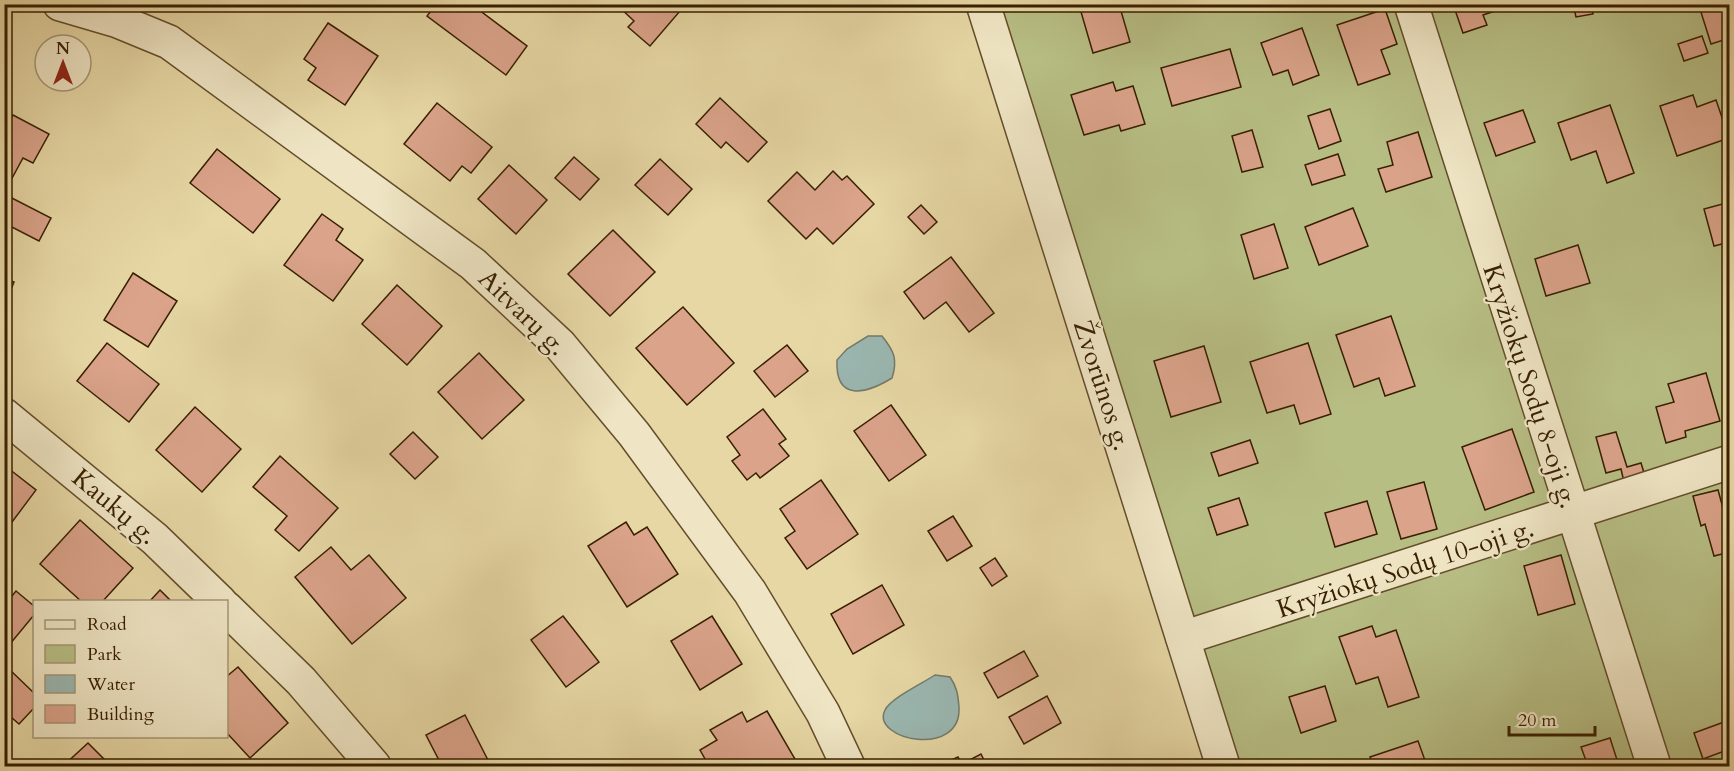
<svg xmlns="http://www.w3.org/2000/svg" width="1734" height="771" font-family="Cardo,serif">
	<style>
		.green { fill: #b7be84; stroke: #786e42; stroke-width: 1.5 }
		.water { fill: #9ab7b1; stroke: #737a6b; stroke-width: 1.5 }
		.building { fill: #daa38a; stroke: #381f01; stroke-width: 1.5 }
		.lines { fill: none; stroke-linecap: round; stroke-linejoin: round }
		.minor-casing { stroke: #644d2a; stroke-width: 36 }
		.minor { stroke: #efe5c4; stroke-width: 33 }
		.labels { text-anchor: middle; stroke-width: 4.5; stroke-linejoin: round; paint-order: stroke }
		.street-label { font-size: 26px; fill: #381f01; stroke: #efe5c4 }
	</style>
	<rect width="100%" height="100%" fill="#e6d7a4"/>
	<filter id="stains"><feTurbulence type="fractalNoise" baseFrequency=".00333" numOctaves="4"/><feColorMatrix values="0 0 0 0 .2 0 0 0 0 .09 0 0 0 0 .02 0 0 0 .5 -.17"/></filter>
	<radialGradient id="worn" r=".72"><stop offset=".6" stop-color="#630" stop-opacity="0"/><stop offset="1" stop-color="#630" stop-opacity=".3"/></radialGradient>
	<polygon class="green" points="973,5 1729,5 1729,766 1224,766"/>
	<g class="water">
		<path d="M868,336H882C894,351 898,359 892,378C866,394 835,402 837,360L847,349Z"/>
		<path d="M935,675L950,677C957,687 958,695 959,707C962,759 870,740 885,710C891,698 923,683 935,675Z"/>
	</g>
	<g class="building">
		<polygon points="436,4 471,4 527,46 506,75 427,16"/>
		<polygon points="616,4 686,4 650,46 628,27 634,21"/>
		<polygon points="1119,4 1130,42 1093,53 1079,5"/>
		<polygon points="1453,4 1499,4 1501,9 1483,15 1487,25 1463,33"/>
		<polygon points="1573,4 1591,4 1593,14 1576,17"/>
		<polygon points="1714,4 1723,4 1730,23 1730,38 1711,44 1700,9"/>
		<polygon points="1385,9 1397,44 1381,50 1390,74 1358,85 1337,25"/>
		<polygon points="328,23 378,56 345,105 308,80 316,68 304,59"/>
		<polygon points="1302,28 1319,75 1293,85 1288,70 1273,75 1261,43"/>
		<polygon points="1702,36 1708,53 1684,61 1678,44"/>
		<polygon points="1230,49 1241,87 1172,106 1161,68"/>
		<polygon points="1113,82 1116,91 1133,86 1145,124 1121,131 1119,125 1084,135 1071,95"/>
		<polygon points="1693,95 1697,107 1716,100 1729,138 1677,156 1660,106"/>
		<polygon points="720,98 767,142 748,162 726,142 721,148 696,124"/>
		<polygon points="437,103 492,147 471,173 462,166 450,181 404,144"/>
		<polygon points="1610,105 1634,173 1607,183 1596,151 1571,160 1558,123"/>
		<polygon points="1330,109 1341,141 1319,149 1308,116"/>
		<polygon points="1523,110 1535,142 1496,156 1484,123"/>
		<polygon points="13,115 49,134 33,163 23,158 4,193 4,132"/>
		<polygon points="1252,130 1263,167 1242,172 1232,136"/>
		<polygon points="1418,132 1432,177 1386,192 1378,169 1393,165 1387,142"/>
		<polygon points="217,149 280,199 253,233 190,183"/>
		<polygon points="1338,154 1345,175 1312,185 1305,165"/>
		<polygon points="574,157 599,179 580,200 555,178"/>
		<polygon points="660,159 692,189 668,215 635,185"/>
		<polygon points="509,165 547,200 516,234 478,199"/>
		<polygon points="833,171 842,180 847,176 874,204 833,244 817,228 806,239 768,201 797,172 815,190"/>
		<polygon points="4,194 51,218 39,241 4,223"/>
		<polygon points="1730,202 1730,242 1714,246 1704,209"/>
		<polygon points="921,205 937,222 924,234 908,217"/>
		<polygon points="1353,208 1368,246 1319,265 1305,227"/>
		<polygon points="322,214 343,229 336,240 363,260 333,301 284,265"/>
		<polygon points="1274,224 1288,268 1254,279 1241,235"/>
		<polygon points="613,230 655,272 610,316 568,274"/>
		<polygon points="1578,245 1590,283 1546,296 1535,259"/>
		<polygon points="951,257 994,313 969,332 946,302 924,319 904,292"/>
		<polygon points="133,273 177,301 148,347 104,320"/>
		<polygon points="4,279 14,282 4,307"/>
		<polygon points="397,285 442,326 407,365 362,324"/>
		<polygon points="683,307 734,363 687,405 636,348"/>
		<polygon points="1391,316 1415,386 1385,396 1379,378 1354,387 1336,335"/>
		<polygon points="107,343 159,384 129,422 77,381"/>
		<polygon points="1308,343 1331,414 1300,424 1294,405 1267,413 1250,362"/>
		<polygon points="787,345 808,371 775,397 754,371"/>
		<polygon points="1204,346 1221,402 1171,417 1154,361"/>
		<polygon points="479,353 524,400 482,439 438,392"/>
		<polygon points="1706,373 1720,421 1685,431 1686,437 1666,443 1656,407 1674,402 1668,384"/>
		<polygon points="891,405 926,455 889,481 854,431"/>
		<polygon points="195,407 241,449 202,492 156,450"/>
		<polygon points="763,409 786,439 779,444 789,456 760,478 756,473 747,480 732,461 740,455 727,437"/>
		<polygon points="1512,429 1534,492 1485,510 1462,447"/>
		<polygon points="413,432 438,457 415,479 390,454"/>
		<polygon points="1616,432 1627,467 1641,463 1645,476 1624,482 1621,469 1606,473 1596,437"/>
		<polygon points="1250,440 1258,463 1219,476 1211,453"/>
		<polygon points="280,456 338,508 299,551 275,530 287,516 253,487"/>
		<polygon points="4,465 36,490 6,530 4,528"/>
		<polygon points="821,480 858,534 807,569 785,538 795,531 780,509"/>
		<polygon points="1424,482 1437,529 1401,539 1387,492"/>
		<polygon points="1718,490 1723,508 1730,506 1730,552 1714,556 1705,524 1701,526 1693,496"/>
		<polygon points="1239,498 1248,525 1217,535 1208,508"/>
		<polygon points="1367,501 1377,534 1335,547 1325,513"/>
		<polygon points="953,516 972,546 947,561 928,531"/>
		<polygon points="80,520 133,568 102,602 82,602 40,564"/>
		<polygon points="626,522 634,535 647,527 678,574 627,607 588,546"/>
		<polygon points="331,547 351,570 369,555 406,598 352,644 295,577"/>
		<polygon points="1561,555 1575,604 1538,615 1524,566"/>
		<polygon points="995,558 1007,576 992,586 980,568"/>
		<polygon points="882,585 904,625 853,654 831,614"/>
		<polygon points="160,590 172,602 149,602"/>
		<polygon points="16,591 34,606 34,615 5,650 4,606"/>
		<polygon points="563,616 599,662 566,687 531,640"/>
		<polygon points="712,616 742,664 700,690 671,641"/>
		<polygon points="1372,626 1376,637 1396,630 1419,697 1388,707 1378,677 1356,684 1339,637"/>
		<polygon points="1024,651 1038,676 998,698 984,673"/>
		<polygon points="238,667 288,723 250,758 226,732 226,677"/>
		<polygon points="9,669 34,693 34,708 19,724 4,711 4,674"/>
		<polygon points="1325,686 1336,721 1301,733 1289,697"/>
		<polygon points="1047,696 1061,723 1024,744 1009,717"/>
		<polygon points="767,711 799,766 709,766 700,750 717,740 710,730 742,712 747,722"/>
		<polygon points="465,715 491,766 442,766 426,735"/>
		<polygon points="1724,722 1730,737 1730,749 1703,759 1694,733"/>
		<polygon points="1610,738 1619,766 1588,766 1581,747"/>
		<polygon points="1418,741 1427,766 1374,766 1370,757"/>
		<polygon points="88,743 111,766 63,766"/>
		<polygon points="981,754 987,766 938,766 958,757 962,764"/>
	</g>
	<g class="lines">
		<g class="minor-casing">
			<g id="minor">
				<polyline points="60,4 118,21 169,42 473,264 560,345 634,434 750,592 823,713 848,766"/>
				<polyline points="983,4 1223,766"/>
				<polyline points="1411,4 1654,766"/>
				<polyline points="4,415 155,539 220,602"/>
				<polyline points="226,608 301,681 374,766"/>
				<polyline points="1183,638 1730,462"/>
			</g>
		</g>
		<use href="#minor" class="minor"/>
	</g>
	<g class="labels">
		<g class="street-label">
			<text transform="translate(523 312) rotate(44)" y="9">Aitvarų g.</text>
			<text transform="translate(1103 385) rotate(72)" y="9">Žvorūnos g.</text>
			<text transform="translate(1531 386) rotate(72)" y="9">Kryžiokų Sodų 8-oji g.</text>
			<text transform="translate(115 506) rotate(40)" y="9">Kaukų g.</text>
			<text transform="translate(1405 568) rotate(-18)" y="9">Kryžiokų Sodų 10-oji g.</text>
		</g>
	</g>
	<rect width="1734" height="771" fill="none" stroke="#e6d7a4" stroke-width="24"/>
	<rect x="6" y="6" width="1722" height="759" fill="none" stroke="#381f01" stroke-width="3"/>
	<rect x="12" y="12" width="1710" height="747" fill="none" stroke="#381f01" stroke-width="1.5"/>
	<rect x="33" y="600" width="195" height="138" fill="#efe5c4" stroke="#a69676" stroke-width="1.5"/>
	<rect x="45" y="620" width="30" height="9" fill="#efe5c4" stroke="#a69676" stroke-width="1.5"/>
	<text x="87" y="630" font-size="18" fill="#381f01">Road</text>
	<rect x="45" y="645" width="30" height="18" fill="#b7be84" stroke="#a69676" stroke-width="1.5"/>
	<text x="87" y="660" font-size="18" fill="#381f01">Park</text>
	<rect x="45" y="675" width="30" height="18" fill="#9ab7b1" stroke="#a69676" stroke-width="1.5"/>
	<text x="87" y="690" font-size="18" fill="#381f01">Water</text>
	<rect x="45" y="705" width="30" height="18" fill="#daa38a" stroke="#a69676" stroke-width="1.5"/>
	<text x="87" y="720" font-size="18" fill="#381f01">Building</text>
	<g transform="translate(63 63)"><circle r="28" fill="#efe5c4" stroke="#a69676" stroke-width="1.5"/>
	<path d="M0-4.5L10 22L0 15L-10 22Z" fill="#8f2418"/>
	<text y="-9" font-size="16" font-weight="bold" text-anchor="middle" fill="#381f01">N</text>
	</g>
	<path d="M1509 726v9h86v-9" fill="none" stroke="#381f01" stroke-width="3"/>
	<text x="1518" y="726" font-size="18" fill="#381f01" stroke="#efe5c4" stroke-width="4.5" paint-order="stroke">20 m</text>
	<rect width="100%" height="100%" filter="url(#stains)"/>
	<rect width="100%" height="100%" fill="url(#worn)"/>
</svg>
